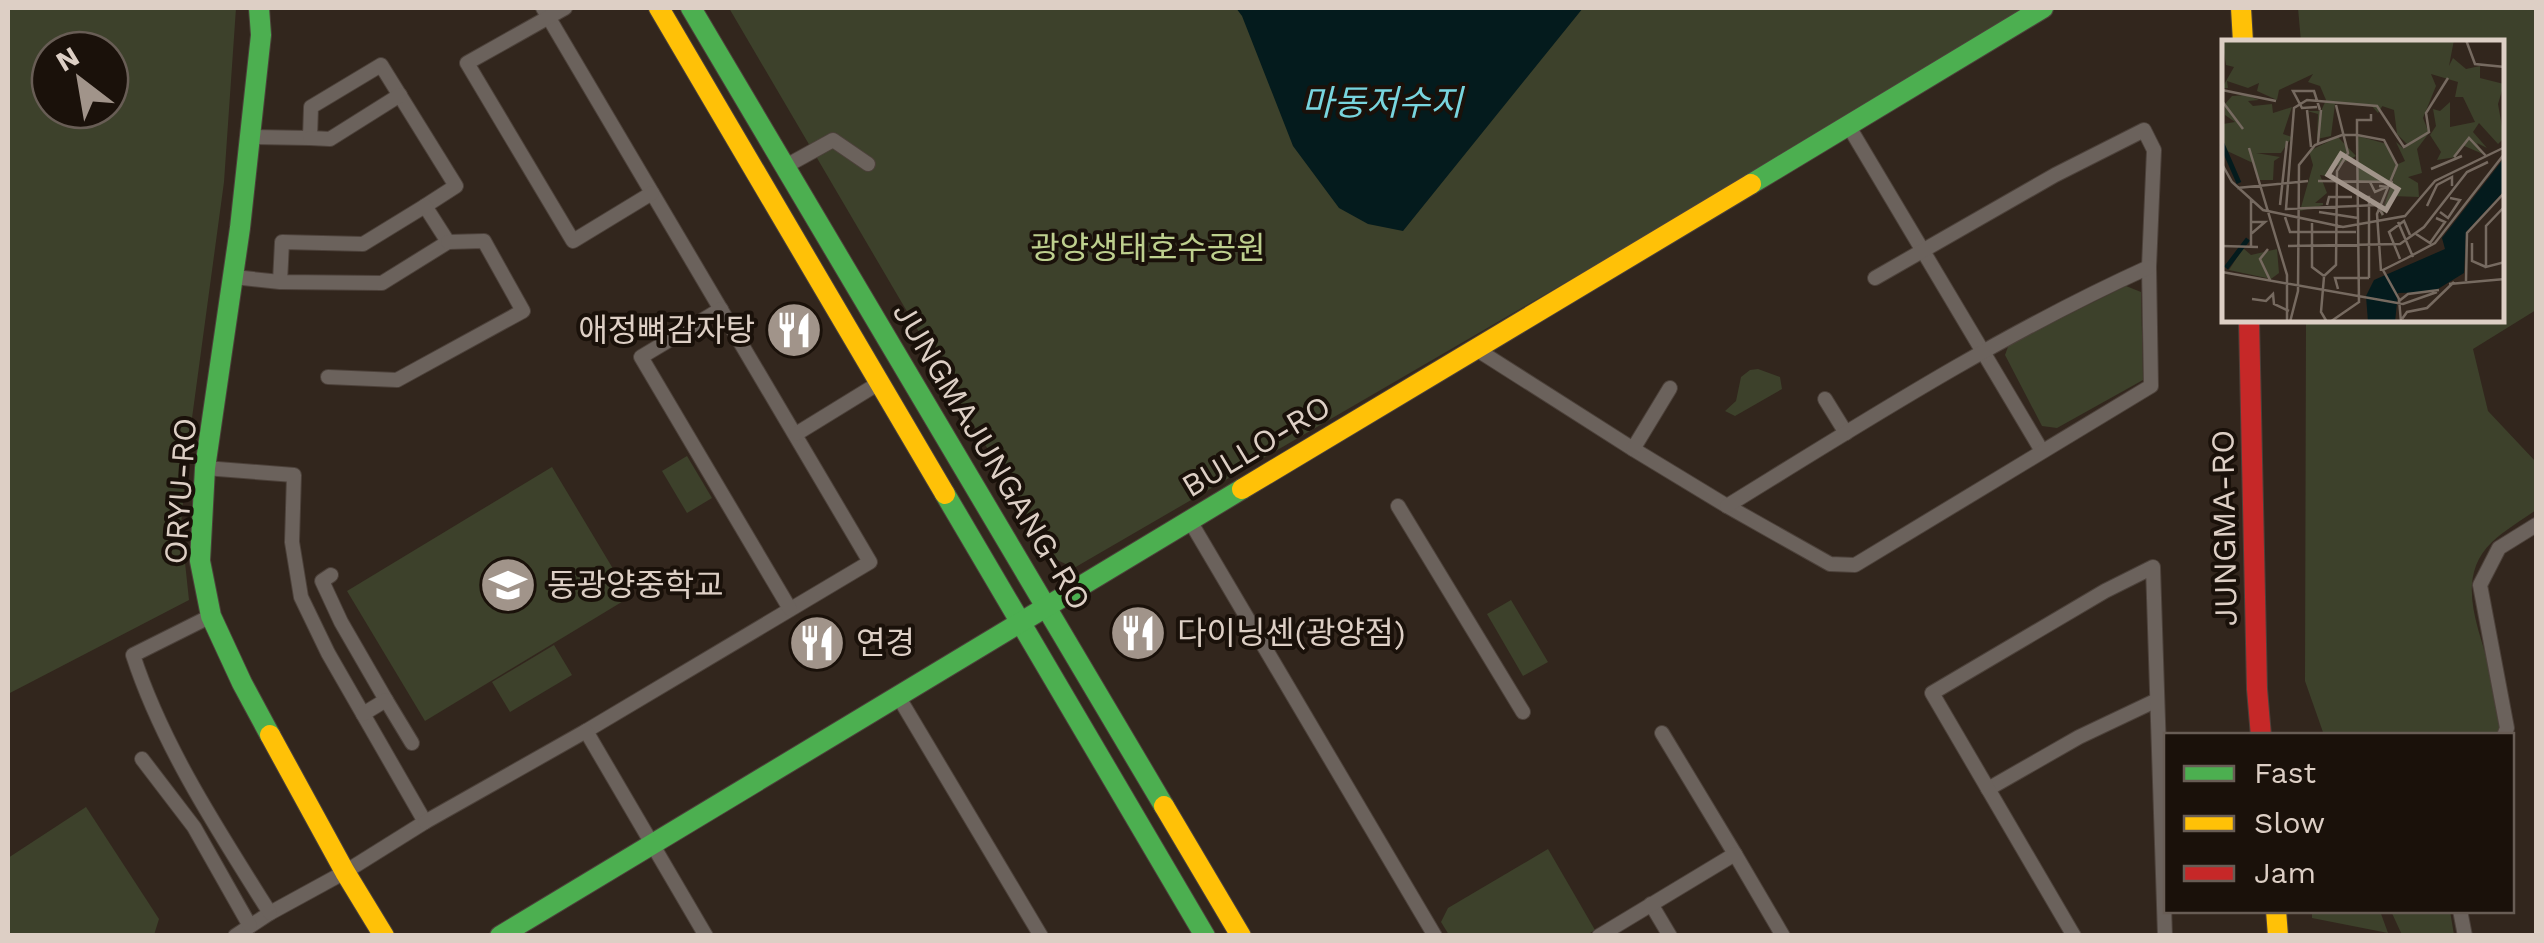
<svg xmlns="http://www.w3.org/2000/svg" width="2544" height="943" font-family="'Work Sans','Noto Sans KR',sans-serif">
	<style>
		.green { fill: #3d412b; fill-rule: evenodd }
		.water { fill: #041b1d }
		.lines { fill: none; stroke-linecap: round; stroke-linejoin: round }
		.street-casing { stroke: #4c413a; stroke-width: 16 }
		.fast-casing { stroke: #4c413a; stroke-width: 22 }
		.slow-casing { stroke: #4c413a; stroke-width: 22 }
		.jam-casing { stroke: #4c413a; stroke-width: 22 }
		.street { stroke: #6b625c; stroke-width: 14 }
		.fast { stroke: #4caf50; stroke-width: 20 }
		.slow { stroke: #ffc107; stroke-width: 20 }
		.jam { stroke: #c62828; stroke-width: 20 }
		.labels { text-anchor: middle; stroke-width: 8; stroke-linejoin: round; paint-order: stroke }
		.park-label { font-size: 32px; fill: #bed08e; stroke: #1a110a }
		.poi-label { font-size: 32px; fill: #ddcfc5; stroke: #1a110a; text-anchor: start }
		.street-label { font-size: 32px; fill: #ddcfc5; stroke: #1a110a }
		.water-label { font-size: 35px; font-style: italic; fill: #78d5de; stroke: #1a110a }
		.inset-river { fill: none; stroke: #041b1d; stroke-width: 5 }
		.inset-road { fill: none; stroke: #766a60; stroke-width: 2.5 }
		.view { fill: #a1948a; fill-opacity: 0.15; stroke: #a1948a; stroke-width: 5 }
		.inset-edge { fill: none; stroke: #ddcfc5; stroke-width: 5 }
	</style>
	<rect width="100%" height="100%" fill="#32261d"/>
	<g class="green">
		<path d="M8,8H236L224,182L187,455L181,525L189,600L8,694ZM50,50H110V110H50Z"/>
		<polygon points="729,8 2035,8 1782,157 1074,568 1051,557"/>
		<path d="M2298,8H2536V310L2473,349L2488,411L2536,462V510C2522,520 2505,530 2492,542C2455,577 2478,626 2489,666C2495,686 2496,708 2500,728L2496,735H2324L2305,681L2306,320H2502V42H2301Z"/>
		<polygon points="2126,286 2141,292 2143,380 2057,428 2042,426 2005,355 2009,344"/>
		<polygon points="1758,369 1780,377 1782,389 1735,416 1725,411 1736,401 1741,377 1750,370"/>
		<polygon points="687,456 712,498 687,513 662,471"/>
		<polygon points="552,467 630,597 425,721 347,591"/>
		<polygon points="1511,600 1548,662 1523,676 1487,614"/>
		<polygon points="554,645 572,675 510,712 492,682"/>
		<polygon points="86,807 159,919 154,935 8,935 8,858"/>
		<polygon points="1548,849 1595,930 1585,936 1449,935 1441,922 1448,908"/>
		<polygon points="2312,911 2380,911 2388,933 2312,918"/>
		<polygon points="2391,911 2450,911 2454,935 2402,935"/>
	</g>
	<polygon class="water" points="1236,8 1583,8 1403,231 1368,224 1339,208 1293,146 1242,16"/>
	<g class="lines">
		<g class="street-casing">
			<g id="street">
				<polyline points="543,8 870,562 586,731"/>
				<polyline points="565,8 467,63 573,241 652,193"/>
				<polyline points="1848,125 2042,451"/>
				<polyline points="250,137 310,138 311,107 381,65 456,186 425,206"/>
				<polyline points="310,138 330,139 400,95"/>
				<polyline points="786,166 833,140 868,164"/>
				<polyline points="234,277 280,282 382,283 448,242 425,206 363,244 282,242 280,282"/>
				<polyline points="721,309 641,357 790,609"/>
				<polyline points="1476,349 1633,449 1727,506 1830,564 1855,565 2151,386 2149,267 2154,150 2144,130 2055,175 1875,278"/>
				<polyline points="328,377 397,380 523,311 484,241 448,242"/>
				<polyline points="1825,399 1846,433"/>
				<polyline points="796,434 879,383"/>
				<polyline points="1633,449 1670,388"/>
				<polyline points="205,468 294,475 292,542 301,597 328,653 425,822 345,872 270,913 235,936"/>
				<polyline points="1398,506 1523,712"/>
				<path d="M1727,506C1865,421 2001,334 2149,267"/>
				<polyline points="1190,521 1435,936"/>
				<polyline points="331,575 322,581 341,622 386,700"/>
				<path d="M211,616L133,655C163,747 219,832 270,913"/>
				<polyline points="898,696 1041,936"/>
				<polyline points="363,714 386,700 412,743"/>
				<polyline points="1662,733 1735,854"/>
				<polyline points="2504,736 2507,728 2480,585 2499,548 2536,525"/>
				<polyline points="142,759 194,827 250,926"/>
				<polyline points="1988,789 2079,737 2157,700"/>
				<polyline points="425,822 586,731 706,936"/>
				<polyline points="1651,904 1670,936"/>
				<polyline points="2460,910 2465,936"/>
				<polyline points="1599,936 1735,854 1783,936"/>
				<polyline points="2074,936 1932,693 2105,591 2153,567 2165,936"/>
			</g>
		</g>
		<g class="fast-casing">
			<g id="fast">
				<polyline points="259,8 261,35 240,228 205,468 200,561 211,616 242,683 270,735"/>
				<polyline points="691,8 1164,806"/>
				<polyline points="1751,184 2043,8"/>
				<polyline points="945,494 1205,936"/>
				<polyline points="500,936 1242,489"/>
			</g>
		</g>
		<g class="slow-casing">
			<g id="slow">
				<polyline points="659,8 945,494"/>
				<polyline points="2241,8 2243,42"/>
				<polyline points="1242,489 1751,184"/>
				<polyline points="270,735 345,872 384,936"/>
				<polyline points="1164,806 1241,936"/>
				<polyline points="2276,910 2278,936"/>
			</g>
		</g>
		<g class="jam-casing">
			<polyline id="jam" points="2249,320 2257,689 2261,736"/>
		</g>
		<use href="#street" class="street"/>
		<use href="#fast" class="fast"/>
		<use href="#slow" class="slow"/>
		<use href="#jam" class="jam"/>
	</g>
	<defs>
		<g id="restaurant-disc" transform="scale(2.875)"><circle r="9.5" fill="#a1948a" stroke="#1a110a"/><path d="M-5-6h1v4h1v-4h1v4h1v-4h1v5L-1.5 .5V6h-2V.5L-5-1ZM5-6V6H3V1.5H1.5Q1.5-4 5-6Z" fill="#fff"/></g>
		<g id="school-disc" transform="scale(2.875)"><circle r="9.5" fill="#a1948a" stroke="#1a110a"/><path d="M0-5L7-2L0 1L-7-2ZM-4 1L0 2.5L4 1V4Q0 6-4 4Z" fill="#fff"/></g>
	</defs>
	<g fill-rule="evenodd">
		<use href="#restaurant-disc" x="794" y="330"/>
		<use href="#school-disc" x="508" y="585"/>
		<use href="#restaurant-disc" x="1138" y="633"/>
		<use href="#restaurant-disc" x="817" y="643"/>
	</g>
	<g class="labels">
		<g class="park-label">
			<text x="1148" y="259">광양생태호수공원</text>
		</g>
		<g class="poi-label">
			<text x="755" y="341" text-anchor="end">애정뼈감자탕</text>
			<text x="547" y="596">동광양중학교</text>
			<text x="1177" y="644">다이닝센(광양점)</text>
			<text x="856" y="654">연경</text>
		</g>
		<g class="street-label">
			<text transform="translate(1256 446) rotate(-31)" y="11">BULLO-RO</text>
			<text transform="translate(992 456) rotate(59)" y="11">JUNGMAJUNGANG-RO</text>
			<text transform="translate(180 491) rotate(-86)" y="11">ORYU-RO</text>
			<text transform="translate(2224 528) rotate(-91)" y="11">JUNGMA-RO</text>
		</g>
		<g class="water-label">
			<text x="1382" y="115">마동저수지</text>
		</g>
	</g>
	<g transform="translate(2222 40)">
		<rect width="282" height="282" fill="#32261d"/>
		<path d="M0,0H232L227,26L231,18L244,29L258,26V38L282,44L276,64L282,98L276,104L257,83L251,92L265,108L255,103L261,114L240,105L234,117L215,120L219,112L208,95L214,86L211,69L218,71L228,62V87L253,82L241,57H233L236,42L209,34L214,46L201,78L207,93L195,109L200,133L186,137L196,143L197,157L170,156L158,179L176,124L183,121L174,102L182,109L186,105L175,94L172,70L160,66L164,60L156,73L149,65L113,64L109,96L95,99L96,74L85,71H99L104,60L98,46L86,42L91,34L57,50L55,60L35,51L37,43L26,48L5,41L6,48H0L12,27L4,25ZM24,55L37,60L26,61L31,66L50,64L51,73L70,67L61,94L70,97L59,113H34L58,117L52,121L51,140H38L31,123L3,110L1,84L13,82L3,75V64L10,56ZM136,96L165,104L174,126L168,142L136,141ZM116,97L134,116L105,131L110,137L98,135L105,153L93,163H101V165L78,171L91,125L87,111ZM21,208L29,215L55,209L57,233L49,239L7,230Z" fill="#3d412b"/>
		<path d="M282,118V151L244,192L242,233L211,252L176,253L173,282H146L144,256L152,240L223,209L220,198Z" fill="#041b1d"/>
		<path class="inset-river" d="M0,104L17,143M4,228L26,199"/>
		<path class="inset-road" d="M244,0L253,24L283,27M0,50L54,61M0,61L21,89M95,67L80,68L71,51H92L98,70M85,70L89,107M149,74V80H135V95L162,100L175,125L155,174L159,231M96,103L99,70M27,108L65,235V282M232,117L247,98L264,116M0,124L10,142L41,170L121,187L183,176L213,141L283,107M209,129L240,116M96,141L171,142M148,142L153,152L165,147L157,146M15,148L86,141M139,157H147V238M58,165L65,101M105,165L107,157H130M205,166L215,145L230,137V146M283,166L264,186V227L283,222M97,172L136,178M218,172L226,178L238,160L228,158M161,175L155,165L64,169L72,68L85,60L155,66L182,107L207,92L204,73L226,38M63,177L68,192H134M29,182H43L29,194M176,182L191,217M90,183V227L102,236M194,194L208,203L223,182L214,178M250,203V221L264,227M0,206L36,207M66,206L178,204L202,187L245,132L266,122M29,207V160M46,209L38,219L48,240M185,218L213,203L283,113M178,219L167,192L182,181L188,195M0,232L181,264L215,252M102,236L114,225L115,131L126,113L114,65M102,237L99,272L105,282M244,241L245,193L283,152M227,244L283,239M116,249L113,238H147M30,259L44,261L51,254L52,264L67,271M177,261L186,254L217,250M180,279L185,272L205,268L232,242M68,282L76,251L77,125L93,105L120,95H135L137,263M108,282L137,262M179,282L177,259L161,230L187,217M209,282H267"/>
		<path class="view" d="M119,114L176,149L164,170L106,135Z"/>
		<rect width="282" height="282" class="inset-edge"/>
	</g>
	<rect width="2544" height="943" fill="none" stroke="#ddcfc5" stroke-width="20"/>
	<rect x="2164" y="733" width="350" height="180" fill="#1a110a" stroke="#685d55" stroke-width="2.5"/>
	<rect x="2184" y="766" width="50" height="15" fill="#4caf50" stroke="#685d55" stroke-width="2.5"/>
	<text x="2254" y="783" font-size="30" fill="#ddcfc5">Fast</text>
	<rect x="2184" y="816" width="50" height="15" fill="#ffc107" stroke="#685d55" stroke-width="2.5"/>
	<text x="2254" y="833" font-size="30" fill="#ddcfc5">Slow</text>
	<rect x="2184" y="866" width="50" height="15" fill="#c62828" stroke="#685d55" stroke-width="2.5"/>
	<text x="2254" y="883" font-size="30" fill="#ddcfc5">Jam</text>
	<g transform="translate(80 80) rotate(329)"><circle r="48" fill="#1a110a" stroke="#685d55" stroke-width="2.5"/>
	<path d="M0-8L18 38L0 25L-18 38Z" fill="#a1948a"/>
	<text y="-15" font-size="28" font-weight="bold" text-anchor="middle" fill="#ddcfc5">N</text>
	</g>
</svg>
